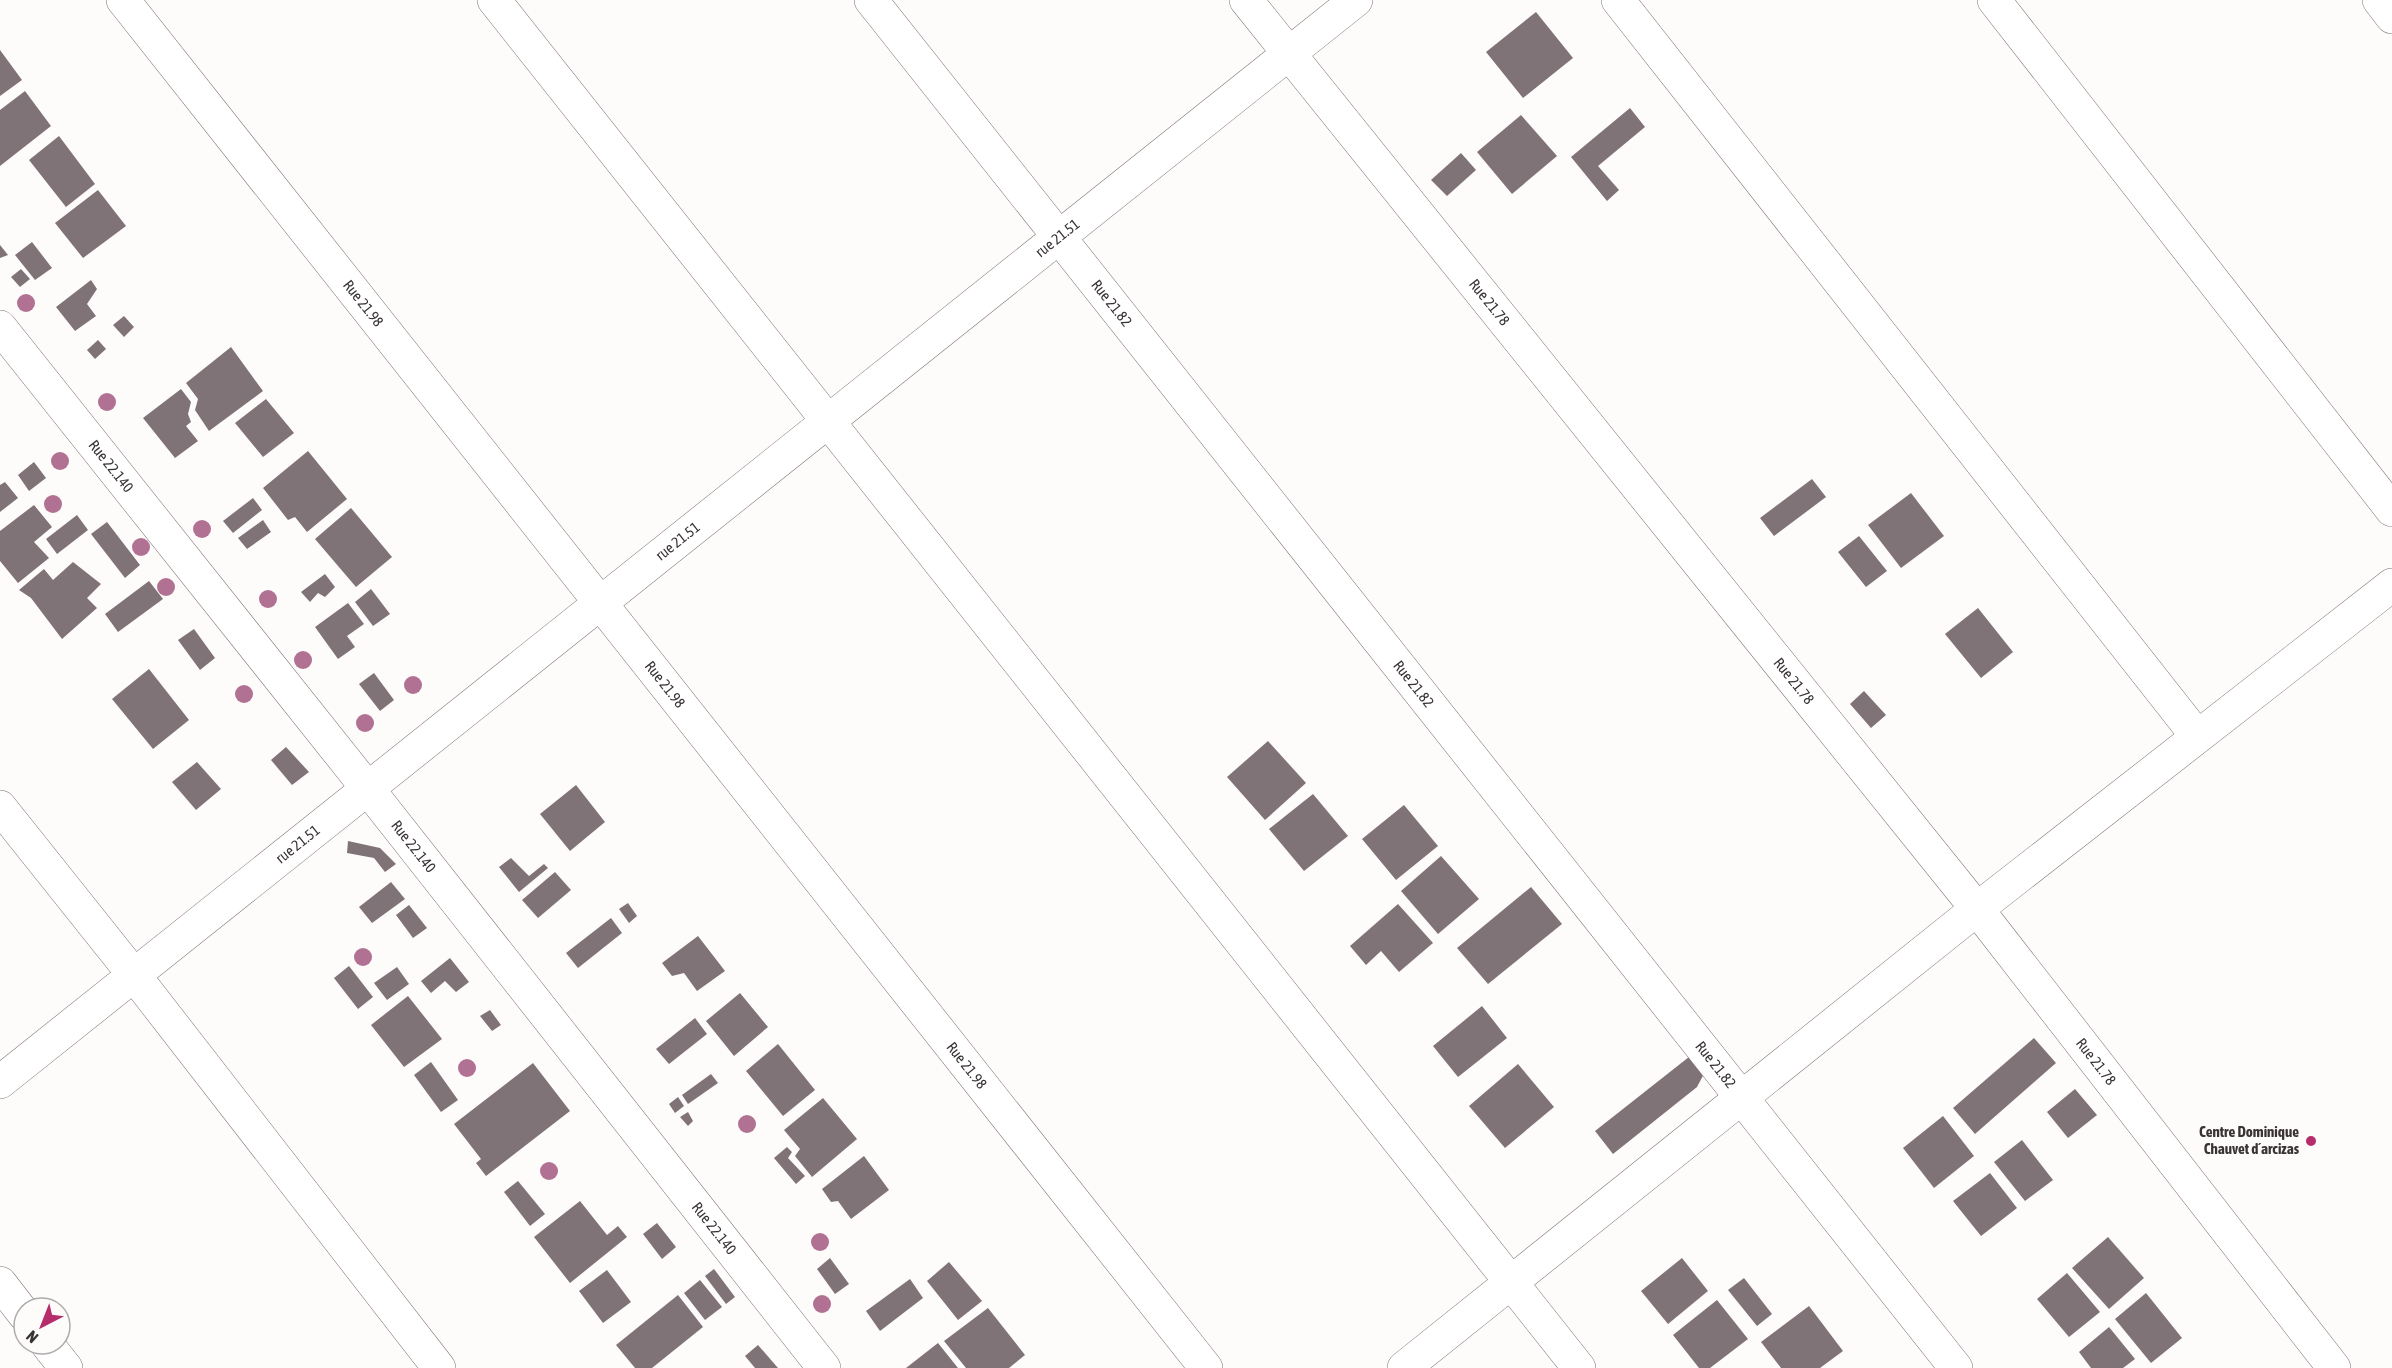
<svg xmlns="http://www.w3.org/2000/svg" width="2392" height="1368" font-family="'Asap Condensed',sans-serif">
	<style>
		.building { fill: #807377 }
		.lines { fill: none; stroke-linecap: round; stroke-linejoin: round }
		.minor-casing { stroke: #817377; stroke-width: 34 }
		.minor { stroke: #fff; stroke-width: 33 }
		.tree { fill: #b17192 }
		.poi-dot { fill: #b62d6b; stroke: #fefbfb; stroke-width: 2 }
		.labels { text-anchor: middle; stroke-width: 6; stroke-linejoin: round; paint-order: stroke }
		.street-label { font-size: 15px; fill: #393334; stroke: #fefbfb }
		.poi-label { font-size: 15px; font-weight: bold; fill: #393334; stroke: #fefbfb; text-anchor: end }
	</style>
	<rect width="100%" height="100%" fill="#fefbfb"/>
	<g class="building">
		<polygon points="1536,12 1573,58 1523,98 1486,52"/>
		<polygon points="0,50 22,80 0,96"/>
		<polygon points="25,91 51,126 0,166 0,110"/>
		<polygon points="1630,108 1645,127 1598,166 1619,190 1607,201 1571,157"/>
		<polygon points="1521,115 1557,156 1512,194 1477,152"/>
		<polygon points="59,136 95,184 66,207 29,160"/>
		<polygon points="1461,153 1476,170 1447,196 1431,180"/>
		<polygon points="98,190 126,226 83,258 55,223"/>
		<polygon points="32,242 52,268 35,280 15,255"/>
		<polygon points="0,245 8,255 0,258"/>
		<polygon points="21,269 30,279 20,287 11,277"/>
		<polygon points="91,280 97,289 87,304 96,316 75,331 56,307"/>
		<polygon points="124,316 134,327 124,337 113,325"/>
		<polygon points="98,340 106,349 95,359 87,350"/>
		<polygon points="231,347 263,391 209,431 195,410 198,399 186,383"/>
		<polygon points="181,389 191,402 188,414 191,422 186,426 198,441 175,458 143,418"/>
		<polygon points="266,399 294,433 263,457 235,423"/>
		<polygon points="308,451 347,499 307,532 295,517 288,520 263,488"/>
		<polygon points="34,462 46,478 29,491 18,475"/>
		<polygon points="1812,479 1826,497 1774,536 1760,518"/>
		<polygon points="5,482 18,498 0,512 0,485"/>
		<polygon points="1911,493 1944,536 1901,568 1868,525"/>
		<polygon points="253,498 262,510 233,533 223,521"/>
		<polygon points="34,505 52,527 34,542 49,558 18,583 0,561 0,531"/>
		<polygon points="351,508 392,557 356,587 315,539"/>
		<polygon points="77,515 88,530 57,554 46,539"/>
		<polygon points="263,520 271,532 247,549 238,538"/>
		<polygon points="107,522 140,565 125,578 91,534"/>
		<polygon points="1859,536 1887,571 1866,587 1838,552"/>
		<polygon points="73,562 101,584 87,598 97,608 62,639 31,598 19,590 44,569 53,580"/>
		<polygon points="325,574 335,587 325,597 318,593 310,602 301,592"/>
		<polygon points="149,581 163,599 118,632 105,614"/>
		<polygon points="371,589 390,614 373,626 355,602"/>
		<polygon points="348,603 364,624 347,636 355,647 338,659 315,627"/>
		<polygon points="1978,608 2013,652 1981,678 1945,634"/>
		<polygon points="194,629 215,658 200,670 178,640"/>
		<polygon points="149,669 189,720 153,749 112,699"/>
		<polygon points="374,673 394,700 380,711 359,684"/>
		<polygon points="1864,691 1886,715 1871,728 1850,704"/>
		<polygon points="1268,741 1306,783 1265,820 1227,777"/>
		<polygon points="286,747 309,772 292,785 271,760"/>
		<polygon points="197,762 221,789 196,810 172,782"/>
		<polygon points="576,785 605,822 570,851 540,814"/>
		<polygon points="1313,794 1348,836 1304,871 1269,829"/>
		<polygon points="1404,805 1438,846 1396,880 1362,839"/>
		<polygon points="348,841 380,848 396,864 385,872 374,858 347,853"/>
		<polygon points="1441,856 1479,899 1438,934 1401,891"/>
		<polygon points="511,858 529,876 544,864 548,868 519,892 499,867"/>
		<polygon points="555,872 571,890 538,918 522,900"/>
		<polygon points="391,882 405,899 372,923 359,907"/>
		<polygon points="1531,887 1562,924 1488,984 1457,948"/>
		<polygon points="628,903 637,916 629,923 619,909"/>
		<polygon points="1398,904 1433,943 1399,972 1381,951 1366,965 1350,946"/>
		<polygon points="409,905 427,928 413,938 396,915"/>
		<polygon points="611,918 622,933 578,968 566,953"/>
		<polygon points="698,936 725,971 697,991 684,973 672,976 662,963"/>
		<polygon points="450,958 469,982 456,992 445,981 431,993 421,981"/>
		<polygon points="349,966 373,997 358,1009 334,978"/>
		<polygon points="397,967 409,984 387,1000 374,983"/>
		<polygon points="740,993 768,1027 734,1056 706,1021"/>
		<polygon points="408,996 442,1039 404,1067 371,1025"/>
		<polygon points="1482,1006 1507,1038 1458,1077 1433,1046"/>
		<polygon points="490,1010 501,1025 492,1031 480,1016"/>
		<polygon points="695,1018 707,1034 669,1064 656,1049"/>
		<polygon points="2034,1038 2056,1063 1975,1134 1953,1108"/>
		<polygon points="778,1044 815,1090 783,1116 746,1071"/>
		<polygon points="1694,1053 1707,1068 1697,1087 1613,1154 1595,1131"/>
		<polygon points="431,1062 458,1100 441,1112 414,1075"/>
		<polygon points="533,1063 570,1111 486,1176 476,1163 481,1159 454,1124"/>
		<polygon points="1518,1064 1554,1107 1505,1148 1469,1106"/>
		<polygon points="711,1074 718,1083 688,1104 682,1095"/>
		<polygon points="2075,1089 2097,1115 2068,1138 2047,1112"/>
		<polygon points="678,1097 684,1106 675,1113 669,1104"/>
		<polygon points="823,1098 857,1139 812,1177 795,1156 800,1149 784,1130"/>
		<polygon points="688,1112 693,1121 688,1126 680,1117"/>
		<polygon points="1943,1116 1974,1156 1934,1188 1903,1148"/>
		<polygon points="2022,1140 2053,1180 2025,1201 1994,1162"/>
		<polygon points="787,1147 792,1152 788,1158 805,1176 796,1184 774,1158"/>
		<polygon points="864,1156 889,1190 851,1219 838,1201 831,1202 822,1189"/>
		<polygon points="1990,1173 2017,1208 1981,1236 1953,1201"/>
		<polygon points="518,1181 545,1214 530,1226 504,1192"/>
		<polygon points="580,1201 607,1235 618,1226 627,1237 570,1283 534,1237"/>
		<polygon points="657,1223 676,1247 662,1259 643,1234"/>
		<polygon points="2108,1237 2144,1278 2109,1309 2072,1268"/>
		<polygon points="830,1258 849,1284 835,1294 817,1269"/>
		<polygon points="1682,1258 1708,1291 1668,1324 1641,1291"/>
		<polygon points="949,1262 982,1301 958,1320 927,1281"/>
		<polygon points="714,1269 735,1297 726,1304 705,1276"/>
		<polygon points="607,1270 631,1302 603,1323 579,1291"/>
		<polygon points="2067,1273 2100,1312 2069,1337 2037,1299"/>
		<polygon points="1744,1278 1772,1314 1757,1326 1728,1290"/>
		<polygon points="910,1279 923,1298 880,1331 866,1311"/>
		<polygon points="700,1280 722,1307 705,1320 684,1293"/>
		<polygon points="2146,1293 2182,1338 2151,1363 2115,1319"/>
		<polygon points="678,1295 703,1327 652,1368 635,1368 616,1345"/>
		<polygon points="1717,1300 1748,1339 1710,1368 1699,1368 1673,1335"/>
		<polygon points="1809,1306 1843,1351 1820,1368 1781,1368 1761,1342"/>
		<polygon points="988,1308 1025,1355 1009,1368 966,1368 944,1341"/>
		<polygon points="2109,1327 2135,1359 2123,1368 2091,1368 2079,1352"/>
		<polygon points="938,1343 958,1368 906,1368"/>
		<polygon points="758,1345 778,1368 755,1368 745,1356"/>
	</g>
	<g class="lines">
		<g class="minor-casing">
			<g id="minor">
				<path id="s1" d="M123,0L1206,1368"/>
				<polyline points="494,0 1579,1368"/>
				<path id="s2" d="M871,0L1956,1368"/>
				<path id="s3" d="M1246,0L1977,909L2334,1368"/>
				<polyline points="1618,0 2197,736"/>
				<polyline points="1994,0 2392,510"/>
				<polyline points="2379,0 2392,17"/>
				<path id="s4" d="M0,327L368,789L824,1368"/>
				<polyline points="0,807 134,975 439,1368"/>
				<path id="s5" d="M0,1082L1356,0"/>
				<polyline points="0,1283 24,1314"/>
				<polyline points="47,1344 66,1368"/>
				<polyline points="1404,1368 1977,909 2392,585"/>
			</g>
		</g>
		<use href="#minor" class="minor"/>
	</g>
	<g class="tree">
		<circle cx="26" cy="303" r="9"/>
		<circle cx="107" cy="402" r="9"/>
		<circle cx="60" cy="461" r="9"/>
		<circle cx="53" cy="504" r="9"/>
		<circle cx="202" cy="529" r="9"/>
		<circle cx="141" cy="547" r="9"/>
		<circle cx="166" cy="587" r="9"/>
		<circle cx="268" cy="599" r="9"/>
		<circle cx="303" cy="660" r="9"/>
		<circle cx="413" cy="685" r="9"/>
		<circle cx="244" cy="694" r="9"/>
		<circle cx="365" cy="723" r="9"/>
		<circle cx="363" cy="957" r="9"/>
		<circle cx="467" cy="1068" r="9"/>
		<circle cx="747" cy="1124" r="9"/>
		<circle cx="549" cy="1171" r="9"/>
		<circle cx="820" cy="1242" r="9"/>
		<circle cx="822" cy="1304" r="9"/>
	</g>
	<circle class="poi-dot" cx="2311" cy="1141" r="6"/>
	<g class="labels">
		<g class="street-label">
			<text dy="5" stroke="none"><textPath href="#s5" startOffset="1353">rue 21.51</textPath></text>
			<text dy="5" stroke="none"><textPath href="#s1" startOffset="387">Rue 21.98</textPath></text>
			<text dy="5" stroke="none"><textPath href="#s3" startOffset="388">Rue 21.78</textPath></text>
			<text dy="5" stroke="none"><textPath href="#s2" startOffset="387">Rue 21.82</textPath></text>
			<text dy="5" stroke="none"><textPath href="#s4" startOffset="178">Rue 22.140</textPath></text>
			<text dy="5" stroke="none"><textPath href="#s5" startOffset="867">rue 21.51</textPath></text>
			<text dy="5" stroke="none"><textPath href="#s3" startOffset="874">Rue 21.78</textPath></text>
			<text dy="5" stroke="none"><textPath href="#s1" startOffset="873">Rue 21.98</textPath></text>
			<text dy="5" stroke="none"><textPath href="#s2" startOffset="873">Rue 21.82</textPath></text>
			<text dy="5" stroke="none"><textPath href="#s5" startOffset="381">rue 21.51</textPath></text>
			<text dy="5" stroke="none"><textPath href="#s4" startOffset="664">Rue 22.140</textPath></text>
			<text dy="5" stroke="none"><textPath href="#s3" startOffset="1360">Rue 21.78</textPath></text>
			<text dy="5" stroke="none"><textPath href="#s2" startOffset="1359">Rue 21.82</textPath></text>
			<text dy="5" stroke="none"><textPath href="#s1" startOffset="1359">Rue 21.98</textPath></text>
			<text dy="5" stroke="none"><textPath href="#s4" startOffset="1150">Rue 22.140</textPath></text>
		</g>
		<g class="poi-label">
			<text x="2299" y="1137">Centre Dominique<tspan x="2299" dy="17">Chauvet d´arcizas</tspan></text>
		</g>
	</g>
	<g transform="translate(42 1326) rotate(222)"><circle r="28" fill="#fefbfb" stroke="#afabab" stroke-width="1.5"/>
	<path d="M0-4.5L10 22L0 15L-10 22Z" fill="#b62d6b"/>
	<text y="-9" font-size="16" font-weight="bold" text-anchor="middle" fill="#393334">N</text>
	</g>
</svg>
